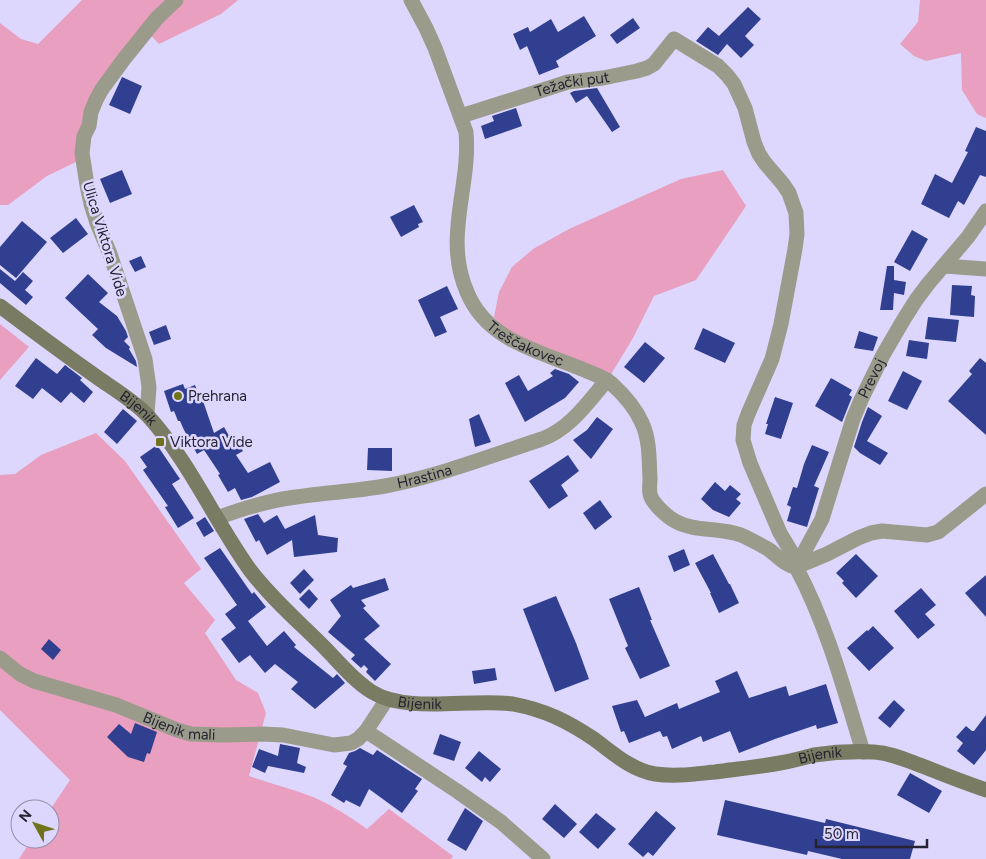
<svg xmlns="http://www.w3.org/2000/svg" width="986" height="859" font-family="Figtree,sans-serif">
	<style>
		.green { fill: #e99fbf }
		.building { fill: #313f91 }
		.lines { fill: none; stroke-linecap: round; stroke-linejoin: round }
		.street { stroke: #9a9b8b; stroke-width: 15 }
		.secondary { stroke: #797b63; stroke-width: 15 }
		.poi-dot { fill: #70731a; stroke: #ddd7fd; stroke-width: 2 }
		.labels { text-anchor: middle; stroke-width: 5; stroke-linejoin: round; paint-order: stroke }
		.street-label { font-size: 15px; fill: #252331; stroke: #ddd7fd }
		.poi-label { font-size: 15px; fill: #252331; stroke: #ddd7fd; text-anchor: start }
	</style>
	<rect width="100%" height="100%" fill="#ddd7fd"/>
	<g class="green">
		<polygon points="82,0 238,0 221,14 159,44 143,27 100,80 78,161 47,176 8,205 0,205 0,23 21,39 38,44"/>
		<polygon points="920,0 986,0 986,118 977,114 962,90 961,53 926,61 914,56 900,44 918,22"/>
		<polygon points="723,170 746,206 696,280 654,296 633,338 610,376 506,332 494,317 499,292 512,267 533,249 569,229 681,179"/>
		<polygon points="0,324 29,347 0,380"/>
		<path d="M96,433L125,461L201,569L184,583L215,620L205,633L236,680L258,693L266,713L249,776C270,783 292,789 313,797C332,805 350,817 367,829L389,809L453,856L451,859H19L32,839H50V810L70,780L0,710V475L15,474L41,455Z"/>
	</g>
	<g class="building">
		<polygon points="748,7 761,19 745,36 754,45 741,58 727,44 718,55 696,41 708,27 719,36"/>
		<polygon points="584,16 596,36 556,61 559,67 539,75 527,46 520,50 513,34 528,27 530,32 551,19 558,32"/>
		<polygon points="633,18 640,28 617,44 610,35"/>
		<polygon points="122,77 142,86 130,114 109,105"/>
		<polygon points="597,88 620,127 612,132 587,96 576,103 570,93 574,91"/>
		<polygon points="516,108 522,126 485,139 481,126 494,121 492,116"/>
		<polygon points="976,127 986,131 986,177 980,175 964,205 958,201 949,218 921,204 935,174 952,183 968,152 965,151"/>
		<polygon points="122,170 132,194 110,203 100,179"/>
		<polygon points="414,205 423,222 418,224 419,227 401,237 390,217"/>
		<polygon points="76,218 88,234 63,253 50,238"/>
		<polygon points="22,221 47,242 16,278 0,265 0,247"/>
		<polygon points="912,230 928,239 910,271 894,262"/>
		<polygon points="141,256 146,267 135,272 129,261"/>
		<polygon points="887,266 894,266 894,280 906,282 904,295 894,293 893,310 880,310"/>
		<polygon points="0,269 15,281 23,272 33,281 25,290 33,297 26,305 0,283"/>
		<polygon points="88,274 108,293 99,302 117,316 126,331 128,337 124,341 130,347 129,349 136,361 137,367 106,348 92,335 98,329 65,298"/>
		<polygon points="952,285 972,286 971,295 975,296 974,317 950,315"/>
		<polygon points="447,286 458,309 440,317 447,332 435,337 418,300"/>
		<polygon points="928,317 959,320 956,342 925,339"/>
		<polygon points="166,325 171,339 154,345 149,332"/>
		<polygon points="703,328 735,343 725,363 694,349"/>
		<polygon points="859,331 878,337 873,351 854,348"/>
		<polygon points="909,340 929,343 927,359 906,356"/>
		<polygon points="645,342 665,358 644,383 624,367"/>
		<polygon points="36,358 57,374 65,365 82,378 80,380 93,392 84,403 71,392 61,403 42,388 33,399 15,386"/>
		<polygon points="980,358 986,363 986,435 948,401 972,374 969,371"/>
		<polygon points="555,369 569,374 579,382 565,398 525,422 505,383 519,375 528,391 553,376 550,373"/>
		<polygon points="903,371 922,381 907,410 888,401"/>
		<polygon points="831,378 852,390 849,395 852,397 842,422 815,406"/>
		<polygon points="183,384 185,389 195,385 201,402 203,401 214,433 224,427 232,441 235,439 243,451 236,455 248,473 270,462 280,482 252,497 241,500 235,488 228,492 218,475 220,474 204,450 197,454 184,430 180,421 178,421 174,411 171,412 164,391"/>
		<polygon points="775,397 793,403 781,439 765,434 768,424 766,424"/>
		<polygon points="868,407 882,416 867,441 888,453 880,465 860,453 854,447 862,422"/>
		<polygon points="123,409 137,421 117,444 104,432"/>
		<polygon points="479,414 491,442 475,447 469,419"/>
		<polygon points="597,417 613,429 591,459 573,440 587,430"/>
		<polygon points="157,445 180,479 172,484 194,518 178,528 165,507 168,506 143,470 147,467 140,457"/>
		<polygon points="812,445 829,452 814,486 819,488 807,527 787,521 791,507 787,505 793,487 797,488 804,464"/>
		<polygon points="368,448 392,448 392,471 367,470"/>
		<polygon points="568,455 579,471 561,485 568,496 549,509 529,481"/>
		<polygon points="715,482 725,491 730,485 741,494 736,499 741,503 729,517 713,510 701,499"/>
		<polygon points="600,500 612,517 595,530 583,513"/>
		<polygon points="258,514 264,523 277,515 285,529 315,515 318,535 338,538 337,552 294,557 292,540 267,555 259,540 256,542 244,519"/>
		<polygon points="205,517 214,531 204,537 196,523"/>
		<polygon points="220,548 252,594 254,592 266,607 248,621 267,646 284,631 296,645 294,647 333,678 337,674 345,683 315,709 291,689 298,682 275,664 265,673 250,655 239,663 221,639 236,628 225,614 237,605 204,558"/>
		<polygon points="684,549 690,565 674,572 668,556"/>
		<polygon points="713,554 729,584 730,584 739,603 719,613 710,593 711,593 695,563"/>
		<polygon points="856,554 878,576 856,598 842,583 844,581 836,573"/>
		<polygon points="304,569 314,580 300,594 290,583"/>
		<polygon points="986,575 986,617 965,593"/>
		<polygon points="385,578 389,590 361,600 366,606 363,608 380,626 364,639 391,664 375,681 366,672 368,669 364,665 361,668 351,659 355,655 328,632 341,616 330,600 351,585 353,588"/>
		<polygon points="639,587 652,620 650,620 670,666 640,679 625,648 628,646 609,599"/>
		<polygon points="921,588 936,605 925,614 935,625 918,639 894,611"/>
		<polygon points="309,589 318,599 309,609 299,599"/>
		<polygon points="556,596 576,643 589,679 555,692 523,609"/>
		<polygon points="873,626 894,648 869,671 847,648 867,630 868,631"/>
		<polygon points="49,639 61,650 53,660 41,649"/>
		<polygon points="495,668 497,680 474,684 472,671"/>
		<polygon points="737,671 749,698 786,686 789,696 826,684 838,723 817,729 816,725 775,739 739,753 730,731 703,742 701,736 672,749 667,736 663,737 660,731 629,743 624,731 621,732 612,706 637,700 645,717 677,703 679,709 720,692 715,681"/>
		<polygon points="894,700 905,710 890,728 878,718"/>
		<polygon points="986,715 986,750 974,765 957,751 963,743 956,737 966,726 972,731 974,731"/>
		<polygon points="135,723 157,732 150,754 147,753 144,762 128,757 107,737 119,724 131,734"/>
		<polygon points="440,734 461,742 454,761 433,754"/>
		<polygon points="280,744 300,748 297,763 306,767 304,773 268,766 265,773 252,767 259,749 278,756"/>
		<polygon points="360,748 373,755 377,750 422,779 415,789 418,791 402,813 369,789 360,807 346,800 344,803 331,795 347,766 343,764 349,753 355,751"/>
		<polygon points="479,751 501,769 490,782 485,777 482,782 465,768"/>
		<polygon points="910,773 942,791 929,813 897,795"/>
		<polygon points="725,800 825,823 826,819 915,841 910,859 842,859 808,851 807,855 717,835"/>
		<polygon points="555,804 577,824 564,838 542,819"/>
		<polygon points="465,808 483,821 466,851 447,840"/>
		<polygon points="656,811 676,828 653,856 648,852 643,857 628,844"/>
		<polygon points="596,813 616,829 598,849 579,832"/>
	</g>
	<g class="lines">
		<g class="street">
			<path id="s1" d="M411,0L426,28L435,48L466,132C471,187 443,237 467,292C487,341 539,351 582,369C593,374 604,377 612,384C624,395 636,409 642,423C650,440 649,461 650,479C650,483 649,489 650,494C652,503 666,516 675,521C694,532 720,527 741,535C750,539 759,544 768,549C777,555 784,565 796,567"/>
			<path id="s2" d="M461,116L568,82L603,78L637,71L647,68L654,64L674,39L718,66L727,75L734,84L745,108L754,142L759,154L765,163L783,184L789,193L796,213L797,234L795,249L781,324L772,359L748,414L744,425L743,440L750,463L780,533L792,553L796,567"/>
			<polyline points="944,266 986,269"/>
			<polyline points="147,414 149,387 145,359 110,254 97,223 91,204 87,185 82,153 84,136 89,126 91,112 96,100 102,89 124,59 157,18 176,0"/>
			<path id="s3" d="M217,518C239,510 261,503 283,499C317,493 351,492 385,486C439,476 490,456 542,439C570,429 588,402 607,380"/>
			<polyline points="796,567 827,554 858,538 871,533 882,531 927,535 938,532 986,494"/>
			<path id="s4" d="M0,658L20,674L34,681L116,705L177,730L191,734L223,735L262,734L283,735L334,745L351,743L358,739L366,731"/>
			<polyline points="387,699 366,731 457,791 501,822 543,859"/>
			<path id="s5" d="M863,752C844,689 827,625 796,567L822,519L853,419L861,400L883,355L904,319L916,300L928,284L968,237L986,211"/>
		</g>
		<path class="secondary" id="s6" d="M0,306C33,331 67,356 101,380C117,391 135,402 148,416C190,462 214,520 250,570C271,598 299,622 324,647C339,662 353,680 372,692C408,714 471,698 513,704C545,710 567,721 594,739C613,753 631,770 655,774C675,777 695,774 715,772C736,769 758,767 780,763C791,761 803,758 814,755C834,752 854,751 874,752C892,753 908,761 925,767C945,775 966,783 986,790"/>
	</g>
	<g class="poi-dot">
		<circle cx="178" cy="396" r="5"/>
		<rect x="155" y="437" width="10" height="10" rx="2.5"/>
	</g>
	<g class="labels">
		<g class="street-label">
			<text dy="5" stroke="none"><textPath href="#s2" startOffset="116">Težački put</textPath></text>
			<text transform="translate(105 239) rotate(73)" y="5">Ulica Viktora Vide</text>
			<text dy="5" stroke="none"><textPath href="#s1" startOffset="386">Treščakovec</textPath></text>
			<text dy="5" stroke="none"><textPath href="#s5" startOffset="401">Prevoj</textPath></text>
			<text dy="5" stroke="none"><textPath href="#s6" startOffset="172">Bijenik</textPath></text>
			<text dy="5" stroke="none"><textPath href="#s3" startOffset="212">Hrastina</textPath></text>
			<text dy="5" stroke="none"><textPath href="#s6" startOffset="592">Bijenik</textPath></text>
			<text dy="5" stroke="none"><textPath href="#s4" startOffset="194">Bijenik mali</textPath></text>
			<text dy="5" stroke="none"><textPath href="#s6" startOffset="1012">Bijenik</textPath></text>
		</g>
		<g class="poi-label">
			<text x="188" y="401">Prehrana</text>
			<text x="170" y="447">Viktora Vide</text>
		</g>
	</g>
	<g transform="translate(35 824) rotate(310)"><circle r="24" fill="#ddd7fd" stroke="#938fab"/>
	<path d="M0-4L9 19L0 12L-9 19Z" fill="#70731a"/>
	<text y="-8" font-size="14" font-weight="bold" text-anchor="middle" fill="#252331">N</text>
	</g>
	<path d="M816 839v8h111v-8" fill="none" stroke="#252331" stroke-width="2.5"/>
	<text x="824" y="839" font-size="15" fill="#252331" stroke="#ddd7fd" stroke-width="4" paint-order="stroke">50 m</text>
</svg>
